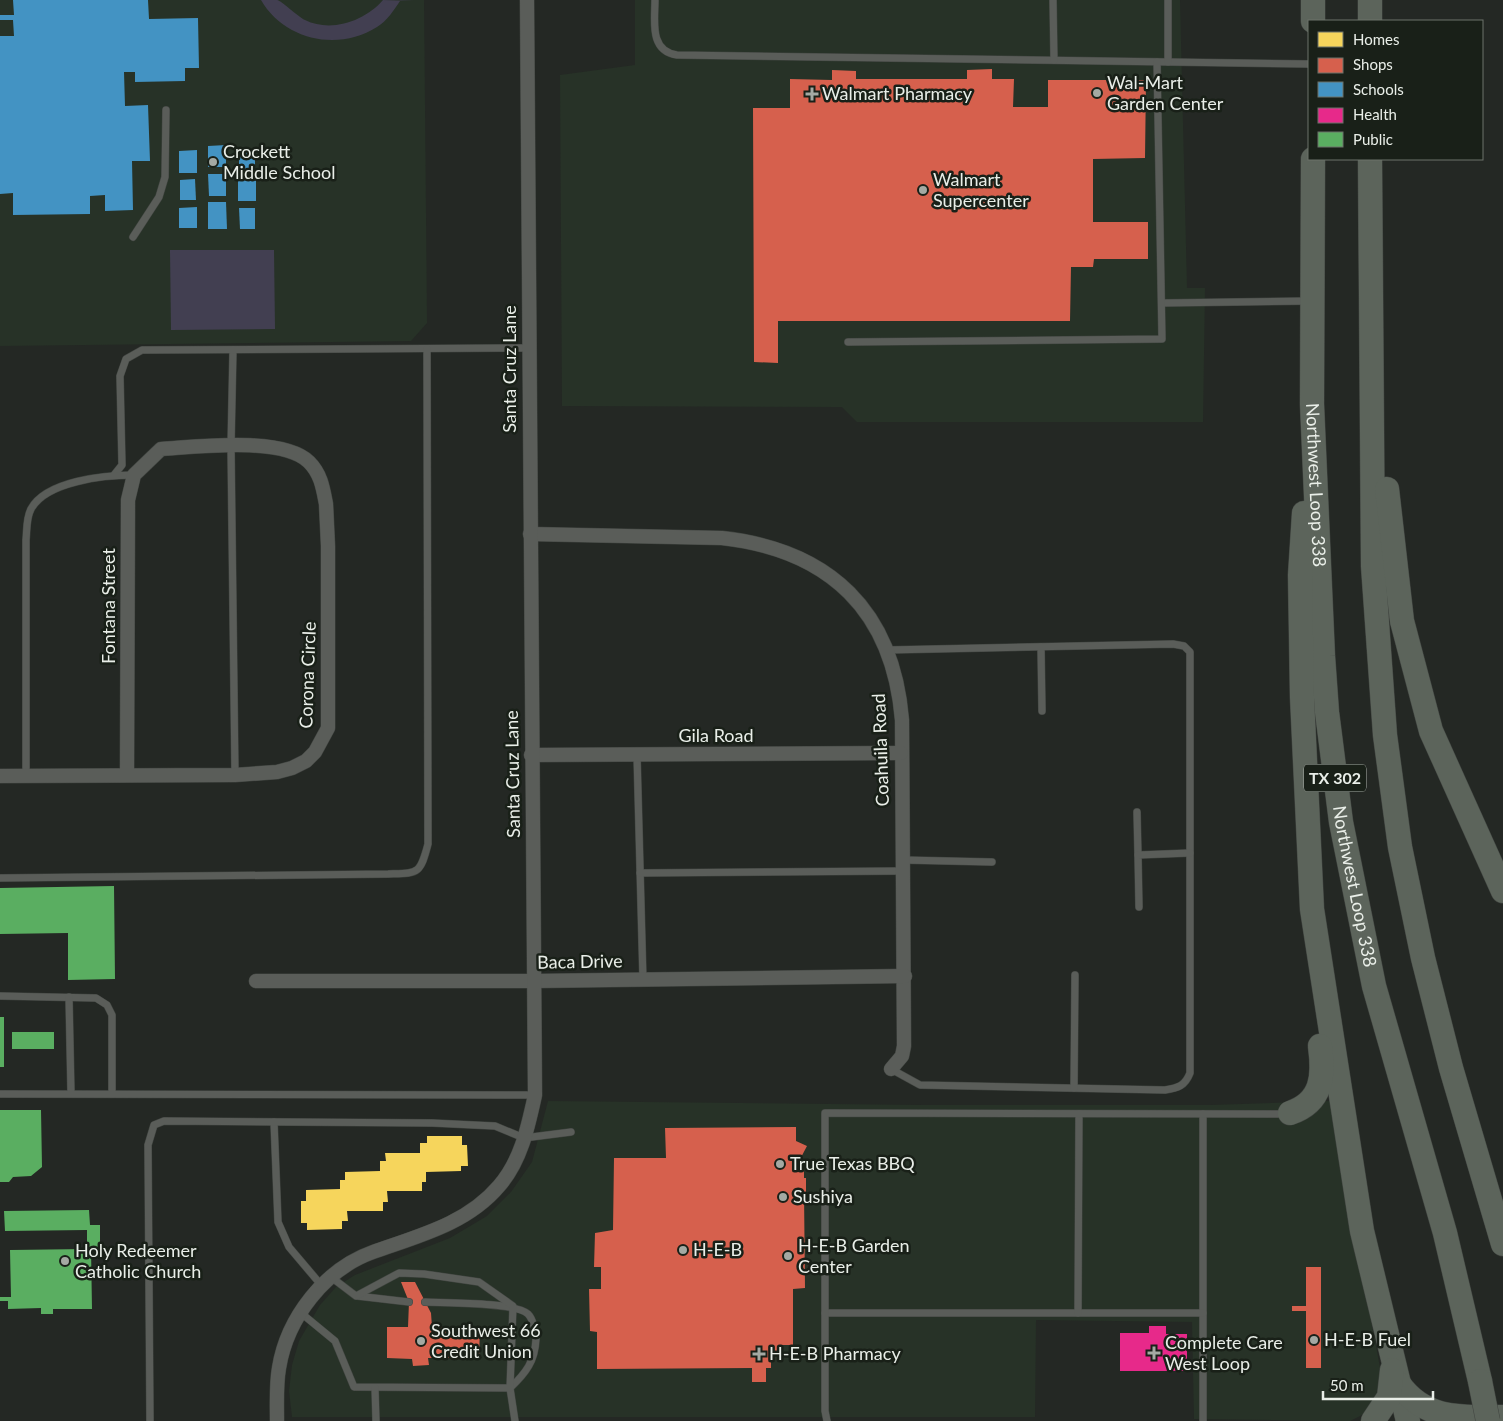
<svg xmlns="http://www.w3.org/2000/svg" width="1503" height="1421" font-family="Lato,sans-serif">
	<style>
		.built { fill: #273227 }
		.green { fill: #423f51 }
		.homes { fill: #f6d55c }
		.shops { fill: #d6604d }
		.schools { fill: #4393c3 }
		.health { fill: #e7298a }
		.public { fill: #5aae61 }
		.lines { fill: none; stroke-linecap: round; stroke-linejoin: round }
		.service-casing { stroke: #414541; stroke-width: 8 }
		.minor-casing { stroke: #414541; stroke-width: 15 }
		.trunk-casing { stroke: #414541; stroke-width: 25 }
		.service { stroke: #5a5d59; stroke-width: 7 }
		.minor { stroke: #5a5d59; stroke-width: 14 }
		.trunk { stroke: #5c645b; stroke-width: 24 }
		.trunk-bridge-casing { stroke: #414541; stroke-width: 25; stroke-linecap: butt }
		.trunk-bridge { stroke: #5c645b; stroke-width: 24 }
		.poi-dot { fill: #a4a9a3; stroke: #192018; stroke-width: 2 }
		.labels { text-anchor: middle; stroke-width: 5; stroke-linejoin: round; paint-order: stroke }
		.shield { fill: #192018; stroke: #abb0aa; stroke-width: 1 }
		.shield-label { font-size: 16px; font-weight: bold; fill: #e9eee8 }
		.poi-label { font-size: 18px; fill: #e9eee8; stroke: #192018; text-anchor: start }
		.street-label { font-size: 18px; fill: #e9eee8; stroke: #192018 }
	</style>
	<rect width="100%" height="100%" fill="#242824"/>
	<g class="built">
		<polygon points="0,0 424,0 427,323 411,341 0,346"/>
		<polygon points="635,0 1180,0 1187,288 1205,288 1203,422 857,422 842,407 562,406 560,75 635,65"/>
		<polygon points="548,1101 922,1105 1211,1105 1330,1101 1382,1378 1380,1392 1368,1412 1350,1421 1194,1419 1192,1322 1036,1320 1035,1417 292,1417 289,1391 292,1365 299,1341 320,1305 336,1287 355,1275 450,1238 487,1216 511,1192 532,1162"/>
	</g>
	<g class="green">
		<path d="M261,0C266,0 272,0 277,0C282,1 297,16 305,20C331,33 365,21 383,0L414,1H400C394,10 387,21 377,27C338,52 284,40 261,0Z"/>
		<polygon points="170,250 274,250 275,329 171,330"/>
	</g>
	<polygon class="homes" points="427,1136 462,1136 462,1145 467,1145 468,1166 461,1166 461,1171 426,1172 426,1182 422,1182 422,1191 387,1191 388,1202 383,1202 383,1211 347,1211 348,1221 342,1221 342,1229 307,1230 307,1223 301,1223 301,1201 306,1201 306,1190 340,1189 340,1180 345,1180 345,1172 380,1171 380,1161 386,1161 385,1153 420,1153 420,1143 427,1143"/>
	<g class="shops">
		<polygon points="992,69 992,79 1014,79 1013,107 1048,107 1048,80 1146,80 1145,158 1093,159 1093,222 1148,222 1148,259 1094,259 1093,267 1071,267 1070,321 778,321 778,363 754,362 753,108 790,108 790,79 832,80 832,70 856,71 856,79 967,79 967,70"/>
		<polygon points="796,1127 796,1141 807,1146 797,1165 804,1165 804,1178 806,1178 806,1192 804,1192 805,1288 793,1289 793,1345 782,1345 782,1354 771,1354 771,1368 766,1368 766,1382 752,1382 752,1368 597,1369 597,1332 590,1331 589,1289 601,1289 601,1267 594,1267 595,1233 613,1230 614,1158 666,1158 665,1128"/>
		<polygon points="1306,1267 1321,1267 1321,1368 1306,1368 1306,1311 1292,1311 1292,1306 1306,1306"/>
		<polygon points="401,1282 415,1282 431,1313 432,1327 480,1327 479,1358 428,1358 429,1365 413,1366 412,1359 387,1358 387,1327 408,1327 409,1302"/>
	</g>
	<g class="schools">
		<polygon points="13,0 148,0 149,19 198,18 199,68 185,68 185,81 135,82 135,72 124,72 125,106 148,105 150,161 132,161 133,210 105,211 105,195 90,196 90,214 13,215 13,193 0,194 0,36 14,36 13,20 0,20 0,15 14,15"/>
		<polygon points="226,145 226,167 208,167 208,146"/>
		<polygon points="197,150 197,173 179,173 179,151"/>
		<rect x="239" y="151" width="16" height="21"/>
		<polygon points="208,174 226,174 226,196 209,196"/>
		<polygon points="195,179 196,200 180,200 180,180"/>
		<rect x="238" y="179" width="18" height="22"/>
		<polygon points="208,202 226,202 227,229 208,229"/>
		<polygon points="197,207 197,228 179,228 179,208"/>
		<polygon points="239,208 255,208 255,229 240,229"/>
	</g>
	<polygon class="health" points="1149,1326 1166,1326 1166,1334 1187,1334 1187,1371 1120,1371 1120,1333 1149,1333"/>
	<g class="public">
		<polygon points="114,886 115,979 68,980 68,933 0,934 0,888"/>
		<rect x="0" y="1017" width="4" height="50"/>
		<rect x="12" y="1032" width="42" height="17"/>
		<polygon points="0,1110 41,1110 42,1167 31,1176 13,1177 9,1182 0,1182"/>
		<polygon points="89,1210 90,1225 100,1225 100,1248 91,1248 92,1309 53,1309 53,1314 41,1314 41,1308 8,1309 8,1301 0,1301 0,1297 11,1297 10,1250 87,1249 87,1230 5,1231 4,1211"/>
	</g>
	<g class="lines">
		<g class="service-casing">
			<g id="service">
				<path d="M655,0C655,21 649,51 677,55L1309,64"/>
				<polyline points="1053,0 1054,60"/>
				<polyline points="1168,0 1168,62"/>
				<polyline points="133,237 159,197 165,177 166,110"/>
				<polyline points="1162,303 1309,301"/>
				<polyline points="848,342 1162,339 1157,62"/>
				<polyline points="233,350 231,446 235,775"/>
				<polyline points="114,475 122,465 120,376 126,359 142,350 529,348"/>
				<polyline points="1041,647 1042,711"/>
				<path d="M887,650L1173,644L1184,646L1190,652V1073C1185,1086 1178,1088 1165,1090L920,1085L891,1069"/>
				<polyline points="637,755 643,980"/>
				<path d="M26,776V540C27,531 26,518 31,509C46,481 105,475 134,475"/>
				<polyline points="1137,812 1138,855"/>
				<polyline points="903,860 992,862"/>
				<polyline points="640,873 903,871"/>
				<path d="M0,878L388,874C418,873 420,875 428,844L427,349"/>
				<polyline points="1139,907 1138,855 1190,853"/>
				<polyline points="0,996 96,998 107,1005 112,1015 112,1093"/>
				<polyline points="69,997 71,1093"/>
				<polyline points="1074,1088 1075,975"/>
				<polyline points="0,1094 535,1095"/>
				<polyline points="1203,1114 1203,1421"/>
				<polyline points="274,1122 278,1222 289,1247 322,1286"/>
				<polyline points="357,1296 409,1302"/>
				<path d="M425,1302C445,1303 516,1302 528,1314C533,1319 536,1332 536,1339C535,1361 526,1373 510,1388L515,1421"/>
				<polyline points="301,1313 335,1341 354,1387 510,1388 513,1306 479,1282 424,1274 399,1273 356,1296 331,1277"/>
				<polyline points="825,1313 1203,1313"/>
				<polyline points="1078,1313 1079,1114"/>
				<polyline points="375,1388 376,1421"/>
				<polyline points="150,1421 148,1145 154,1125 164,1121 432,1123 495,1126 524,1138 571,1132"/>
				<polyline points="827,1421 825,1411 825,1113 1286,1114"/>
			</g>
		</g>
		<g class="minor-casing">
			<g id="minor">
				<path d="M530,534L722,538C830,550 893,611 902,720L904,1046L902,1056L891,1069"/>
				<polyline points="531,755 901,753"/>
				<path d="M0,776L235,775L277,772L292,768L306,761L315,752L328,728V546L326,504C323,488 321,474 309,462C283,436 196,447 161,449L134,475L128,500L127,775"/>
				<polyline points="256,981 534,981 905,976"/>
				<path d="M277,1421C277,1403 276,1385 279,1368C287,1318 325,1269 373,1252C418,1236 467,1224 499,1186C521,1161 528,1127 535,1095L527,0"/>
			</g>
		</g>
		<g class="trunk-casing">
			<g id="trunk">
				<polyline points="1370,0 1370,21"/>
				<polyline points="1313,21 1313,0"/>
				<path id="s1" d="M1313,159L1312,404L1323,656L1327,712L1341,822L1374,986L1445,1233L1480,1381"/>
				<polyline points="1370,159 1373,566 1385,735 1400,847 1423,958 1451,1068 1503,1244"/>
				<polyline points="1387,489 1402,621 1431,731 1503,891"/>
				<polyline points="1304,513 1300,575 1302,697 1312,909 1362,1231 1408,1421"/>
				<path d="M1290,1113C1323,1102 1324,1075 1320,1046"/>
				<path d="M1399,1384C1425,1421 1463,1417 1503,1417"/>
				<polyline points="1373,1421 1389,1397 1392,1370"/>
			</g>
		</g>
		<use href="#service" class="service"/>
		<use href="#minor" class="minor"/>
		<use href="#trunk" class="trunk"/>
		<g class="trunk-bridge-casing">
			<polyline id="trunk-bridge" points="1480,1381 1488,1421"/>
		</g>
		<use href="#trunk-bridge" class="trunk-bridge"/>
	</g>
	<g class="poi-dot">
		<circle cx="1097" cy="93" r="5"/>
		<path d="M809.5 86.5h5v5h5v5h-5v5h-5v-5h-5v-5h5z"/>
		<circle cx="213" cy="162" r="5"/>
		<circle cx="923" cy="190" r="5"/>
		<circle cx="780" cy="1164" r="5"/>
		<circle cx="783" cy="1197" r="5"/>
		<circle cx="683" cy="1250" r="5"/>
		<circle cx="788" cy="1256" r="5"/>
		<circle cx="65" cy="1261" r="5"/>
		<circle cx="1314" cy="1340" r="5"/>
		<circle cx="421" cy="1341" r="5"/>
		<path d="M1151.5 1345.5h5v5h5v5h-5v5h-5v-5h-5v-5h5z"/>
		<path d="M756.5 1346.5h5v5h5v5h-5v5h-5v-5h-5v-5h5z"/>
	</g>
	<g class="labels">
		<rect class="shield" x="1304" y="764.5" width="62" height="27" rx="4"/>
		<g class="shield-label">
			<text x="1335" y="784">TX 302</text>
		</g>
		<g class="poi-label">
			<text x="1107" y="89">Wal-Mart<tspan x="1107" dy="21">Garden Center</tspan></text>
			<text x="822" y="100">Walmart Pharmacy</text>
			<text x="223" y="158">Crockett<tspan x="223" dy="21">Middle School</tspan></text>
			<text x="933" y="186">Walmart<tspan x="933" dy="21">Supercenter</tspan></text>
			<text x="790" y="1170">True Texas BBQ</text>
			<text x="793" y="1203">Sushiya</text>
			<text x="798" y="1252">H-E-B Garden<tspan x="798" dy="21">Center</tspan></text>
			<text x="693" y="1256">H-E-B</text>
			<text x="75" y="1257">Holy Redeemer<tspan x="75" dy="21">Catholic Church</tspan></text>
			<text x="431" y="1337">Southwest 66<tspan x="431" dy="21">Credit Union</tspan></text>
			<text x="1324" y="1346">H-E-B Fuel</text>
			<text x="1165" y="1349">Complete Care<tspan x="1165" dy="21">West Loop</tspan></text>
			<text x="769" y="1360">H-E-B Pharmacy</text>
		</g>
		<g class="street-label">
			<text transform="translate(510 369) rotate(-90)" y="6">Santa Cruz Lane</text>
			<text dy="6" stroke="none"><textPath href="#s1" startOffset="326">Northwest Loop 338</textPath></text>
			<text transform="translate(109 606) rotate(-90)" y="6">Fontana Street</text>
			<text transform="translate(308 675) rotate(-88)" y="6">Corona Circle</text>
			<text x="716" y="742">Gila Road</text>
			<text transform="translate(881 750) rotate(-92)" y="6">Coahuila Road</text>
			<text transform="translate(513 774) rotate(-91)" y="6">Santa Cruz Lane</text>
			<text dy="6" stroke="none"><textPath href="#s1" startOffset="730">Northwest Loop 338</textPath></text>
			<text transform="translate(580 962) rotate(-1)" y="6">Baca Drive</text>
		</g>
	</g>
	<rect x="1308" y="20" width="175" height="140" fill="#192018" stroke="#6c726b"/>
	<rect x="1318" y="32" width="25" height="15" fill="#f6d55c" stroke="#6c726b"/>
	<text x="1353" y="45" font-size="15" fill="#e9eee8">Homes</text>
	<rect x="1318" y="58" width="25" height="15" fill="#d6604d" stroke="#6c726b"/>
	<text x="1353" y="70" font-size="15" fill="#e9eee8">Shops</text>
	<rect x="1318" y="82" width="25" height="15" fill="#4393c3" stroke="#6c726b"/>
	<text x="1353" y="95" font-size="15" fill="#e9eee8">Schools</text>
	<rect x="1318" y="108" width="25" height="15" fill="#e7298a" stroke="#6c726b"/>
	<text x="1353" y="120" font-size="15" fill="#e9eee8">Health</text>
	<rect x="1318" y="132" width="25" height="15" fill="#5aae61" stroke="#6c726b"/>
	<text x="1353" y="145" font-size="15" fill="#e9eee8">Public</text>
	<path d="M1323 1391v8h110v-8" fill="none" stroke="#e9eee8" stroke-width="2.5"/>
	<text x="1330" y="1391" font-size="15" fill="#e9eee8" stroke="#192018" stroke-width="4" paint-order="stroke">50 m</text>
</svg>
